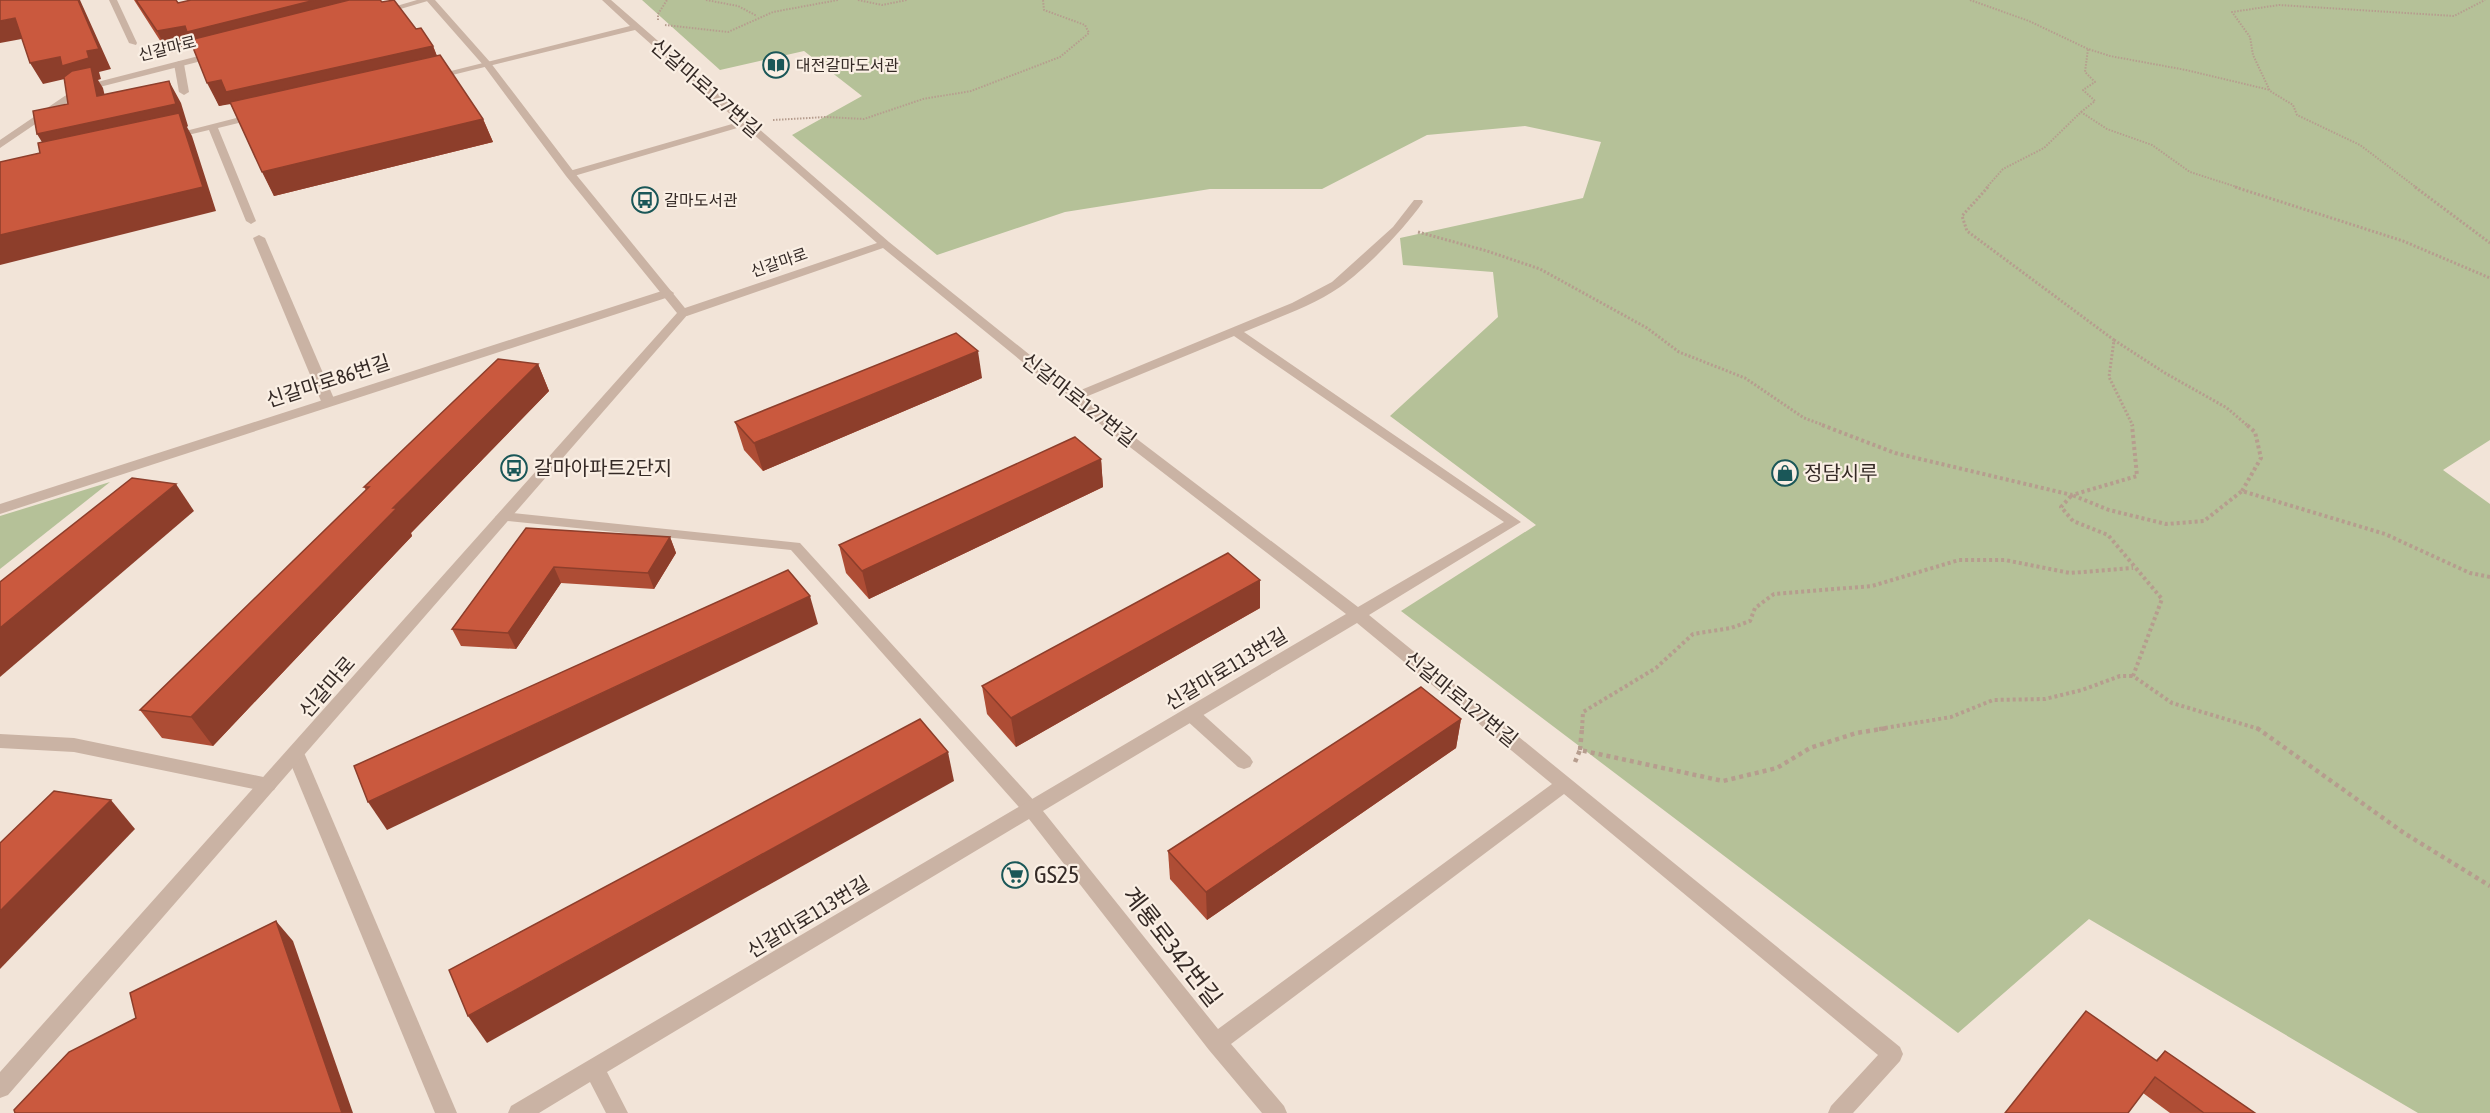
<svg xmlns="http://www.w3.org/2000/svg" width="2490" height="1113" font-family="'Asap Condensed','Noto Sans KR',sans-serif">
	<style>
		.green { fill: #b5c198 }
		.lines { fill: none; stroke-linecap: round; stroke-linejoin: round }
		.path-far3 { stroke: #b69d8e; stroke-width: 2; stroke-dasharray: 1.5 1.5; stroke-linecap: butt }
		.path-far2 { stroke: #b69d8e; stroke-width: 3; stroke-dasharray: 2 2; stroke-linecap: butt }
		.path-far1 { stroke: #b69d8e; stroke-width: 4; stroke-dasharray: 3 3; stroke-linecap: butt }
		.path { stroke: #b69d8e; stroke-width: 4.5; stroke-dasharray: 4 4; stroke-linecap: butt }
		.service { fill: #cab3a4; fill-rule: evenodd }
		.minor { fill: #cab3a4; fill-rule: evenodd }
		.tertiary { fill: #cab3a4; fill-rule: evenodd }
		.wall { fill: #ae4d35 }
		.shaded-wall { fill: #8d3e2b }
		.building { fill: #ca593e; stroke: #8d3e2b; stroke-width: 1.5 }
		.labels { text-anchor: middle; stroke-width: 4.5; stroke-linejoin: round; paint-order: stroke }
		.far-street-label { font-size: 16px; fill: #352a26; stroke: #faefe4 }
		.far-poi-label { font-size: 16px; fill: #352a26; stroke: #faefe4; text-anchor: start }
		.street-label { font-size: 20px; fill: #352a26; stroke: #faefe4 }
		.poi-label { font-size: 20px; fill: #352a26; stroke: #faefe4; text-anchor: start }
		.near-poi-label { font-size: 24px; fill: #352a26; stroke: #faefe4; text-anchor: start }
		.near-street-label { font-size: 24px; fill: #352a26; stroke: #faefe4 }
	</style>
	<rect width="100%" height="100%" fill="#f2e4d8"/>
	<g class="green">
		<polygon points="642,0 2490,0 2490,440 2443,470 2490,504 2490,1113 2418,1113 2089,919 1958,1033 1401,611 1536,525 1390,416 1498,317 1493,272 1403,265 1400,238 1583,198 1601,142 1525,126 1427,135 1322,189 1210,189 1065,212 937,255 792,135 862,96 804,51 720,70"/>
		<polygon points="110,482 0,569 0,516"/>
	</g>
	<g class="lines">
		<g class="path-far3">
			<polyline points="706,0 738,6 757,16"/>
			<polyline points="858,0 882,5 907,0"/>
			<polyline points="1970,0 2029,21 2088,49 2110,56 2186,70 2270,90"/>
			<polyline points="658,20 658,14 667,0"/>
			<polyline points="665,25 728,32 773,12 838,0"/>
			<polyline points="2081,112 2095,101 2083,90 2095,82 2085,72 2088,49"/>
			<polyline points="773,120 826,117 864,119 923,99 971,91 1060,57 1089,33 1085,25 1044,10 1043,0"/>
			<polyline points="1986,188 2003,169 2044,148 2081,112 2107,129 2152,145 2190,172 2240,188"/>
			<polyline points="2417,188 2360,145 2297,115 2293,105 2270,91 2253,55 2250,37 2232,12 2279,5 2454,16 2485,0"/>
		</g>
		<g class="path-far2">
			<polyline points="1988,187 1962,216 1967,231 2114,340 2109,377 2133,426"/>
			<polyline points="2235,187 2403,241 2490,278"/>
			<polyline points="2415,187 2490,243"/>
			<polyline points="1418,232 1487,251 1540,269 1647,328 1679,352 1745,378 1804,418 1826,426"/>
			<polyline points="2114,340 2165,373 2227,408 2248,426"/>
		</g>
		<g class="path-far1">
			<polyline points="1822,425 1895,453 2072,495 2137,476 2132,425"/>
			<polyline points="2242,491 2261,458 2255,432 2247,425"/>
			<polyline points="1582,729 1583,712 1656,668 1693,634 1731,628 1750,621 1755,608 1774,594 1872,586 1959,560 2005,560 2070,573 2133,568"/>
			<polyline points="1879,729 1951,717 1993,700 2045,699 2082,690 2120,676 2133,676"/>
			<polyline points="2259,729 2172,703 2133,676 2162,599 2108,535 2073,521 2061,507 2072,495 2109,510 2166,524 2204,521 2242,491 2385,534 2470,573 2490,577"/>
		</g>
		<g class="path">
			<polyline points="2257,728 2404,833 2490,886"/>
			<polyline points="1580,750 1582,728"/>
			<polyline points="1575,762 1580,750 1723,781 1777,768 1810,748 1856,733 1888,728"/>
		</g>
		<g class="service">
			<polygon points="109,0 117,0 137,43 136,45 129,43"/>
			<polygon points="179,61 184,64 189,92 184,95 179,92 174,64"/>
			<polygon points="259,235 265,238 335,401 333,404 323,404 321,401 253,238"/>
			<polygon points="502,512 800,543 1037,804 1040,809 1037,814 1031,816 1025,814 791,550 497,520 495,517"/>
			<polygon points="1191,708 1197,709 1250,757 1253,762 1250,767 1244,769 1238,767 1185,719 1183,714 1185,709"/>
			<polygon points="0,734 74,738 268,778 274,780 277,785 274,790 268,792 74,752 0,748"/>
			<polygon points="296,748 302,750 305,755 457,1113 435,1113 287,755 290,750"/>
		</g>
		<g class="minor">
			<polygon points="417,0 431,0 380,15 376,12"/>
			<path d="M602,0H611L889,242L1076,392L1292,303L1332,282L1393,227L1414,200H1422L1423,202C1403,230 1368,267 1340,287C1311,307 1276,318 1244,332L1521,522L1369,615L1900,1047L1903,1054L1900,1061L1853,1113H1828L1831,1106L1878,1055L1564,794L1231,1044L1284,1106L1287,1113H1262L1209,1050L1029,819L607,1072L628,1113H606L590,1082L539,1113H508L511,1106L1346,614L1069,400L883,248L687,316H679V310L877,243L744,126L574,176H566V172L739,122L635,30L432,80L427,77L630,26ZM1234,336L1504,522L1358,607L1083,398ZM1357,623L1552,784L1218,1029L1043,811Z"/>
			<polygon points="218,51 221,52 221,56 84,91 0,148 0,140 78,87"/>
			<polygon points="256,113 261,116 259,118 218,128 256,221 251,224 246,221 209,130 171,139 166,136"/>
			<polygon points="668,289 674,293 672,296 0,514 0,504"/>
		</g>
		<polygon class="tertiary" points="426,0 435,0 490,62 574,172 689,313 8,1095 0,1098 0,1072 677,313 566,176 484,66"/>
	</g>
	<g class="wall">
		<polygon points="134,0 176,0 178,3 416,29 433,46 437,56 483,119 493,142 274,196 230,103 219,106 193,48 168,53"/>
		<polygon points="538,364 549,391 411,533 412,536 213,746 162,738 140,710 366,490 364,487"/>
		<polygon points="982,378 763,471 744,450 735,422"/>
		<polygon points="1101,459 1103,487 869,599 846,573 839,545"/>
		<polygon points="526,528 670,537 676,553 654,589 561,583 516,649 461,646 452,629"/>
		<polygon points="1260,580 1260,608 1016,747 987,714 982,686"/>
		<polygon points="1461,719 1456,748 1207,920 1170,879 1168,851"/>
		<polygon points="2165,1051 2255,1113 2170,1113 2143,1093 2156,1060"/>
	</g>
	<g class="shaded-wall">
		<polygon points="78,0 80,0 111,69 99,72 101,79 98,80 103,88 110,118 69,78 43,84 30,63 87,51"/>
		<polygon points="315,0 373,0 195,48 168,53 157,31"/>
		<polygon points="15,18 27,38 0,43 0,21"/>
		<polygon points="433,46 442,69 219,106 207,83 221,80"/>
		<polygon points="169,81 181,103 188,126 187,127 192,136 216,211 0,265 0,235 51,157 37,134"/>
		<polygon points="483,119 493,142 274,196 262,172"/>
		<polygon points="978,351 982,378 763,471 754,443"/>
		<polygon points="538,364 549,391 411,533 412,536 213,746 191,717 393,508"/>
		<polygon points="1101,459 1103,487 869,599 862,571"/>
		<polygon points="176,484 194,511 0,677 0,628"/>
		<polygon points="670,537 676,553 654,589 648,573"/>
		<polygon points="554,567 561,583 516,649 508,633"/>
		<polygon points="1260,580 1260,608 1016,747 1011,718"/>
		<polygon points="810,596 818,624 387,830 368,802"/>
		<polygon points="1461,719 1456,748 1207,920 1206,892"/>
		<polygon points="948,752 954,781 487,1043 468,1016"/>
		<polygon points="111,800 135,829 0,969 0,911"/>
		<polygon points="276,921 293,941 353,1113 342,1113"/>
	</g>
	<g class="building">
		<polygon points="0,0 78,0 99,49 87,51 89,58 62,66 60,57 30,63 15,18 0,21"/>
		<polygon points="136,0 176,0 178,3 191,0 315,0 187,32 185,26 157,31"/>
		<polygon points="349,0 380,0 382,2 394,0 416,29 421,28 433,46 226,92 221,80 207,83 190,40"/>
		<polygon points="440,55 483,119 262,172 230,102"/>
		<polygon points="91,67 97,96 169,81 176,104 37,134 33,111 68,104 64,77 72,71"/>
		<polygon points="179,113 203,187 0,235 0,162 40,153 38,143"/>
		<polygon points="956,333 978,351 754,443 735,422"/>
		<polygon points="498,359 538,364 393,508 397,508 191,717 140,710 369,487 364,487"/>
		<polygon points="1075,437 1101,459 862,571 839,545"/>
		<polygon points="132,478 176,484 0,628 0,582"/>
		<polygon points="526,528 670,537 648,573 554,567 508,633 452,629"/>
		<polygon points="1228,553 1260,580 1011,718 982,686"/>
		<polygon points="788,570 810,596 368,802 354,766"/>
		<polygon points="1421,687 1461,719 1206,892 1168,851"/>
		<polygon points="920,719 948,752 468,1016 449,970"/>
		<polygon points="54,791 111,800 0,911 0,843"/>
		<polygon points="276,921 342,1113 15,1113 14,1110 69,1052 136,1018 130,993"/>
		<polygon points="2086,1011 2157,1061 2165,1051 2255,1113 2204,1113 2155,1077 2128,1113 2005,1113"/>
	</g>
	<defs>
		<g id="library-ring" transform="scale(1.35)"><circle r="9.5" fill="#faefe4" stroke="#1a5758" stroke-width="1.5"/><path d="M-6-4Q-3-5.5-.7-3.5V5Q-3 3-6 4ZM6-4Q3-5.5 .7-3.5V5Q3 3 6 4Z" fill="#1a5758"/></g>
		<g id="bus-ring" transform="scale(1.35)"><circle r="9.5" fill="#faefe4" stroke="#1a5758" stroke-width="1.5"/><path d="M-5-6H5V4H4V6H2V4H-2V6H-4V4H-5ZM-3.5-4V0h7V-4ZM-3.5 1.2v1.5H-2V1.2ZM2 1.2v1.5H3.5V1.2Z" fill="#1a5758"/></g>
		<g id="shop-ring" transform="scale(1.35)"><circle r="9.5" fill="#faefe4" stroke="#1a5758" stroke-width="1.5"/><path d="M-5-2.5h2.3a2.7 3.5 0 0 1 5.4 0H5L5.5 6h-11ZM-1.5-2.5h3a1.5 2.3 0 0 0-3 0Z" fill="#1a5758"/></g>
		<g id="supermarket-ring" transform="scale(1.35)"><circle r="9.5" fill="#faefe4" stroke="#1a5758" stroke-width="1.5"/><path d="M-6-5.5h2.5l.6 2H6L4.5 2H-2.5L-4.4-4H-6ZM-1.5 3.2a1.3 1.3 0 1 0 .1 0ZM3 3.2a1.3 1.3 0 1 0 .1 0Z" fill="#1a5758"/></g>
	</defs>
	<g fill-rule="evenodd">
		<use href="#library-ring" x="776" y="65"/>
		<use href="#bus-ring" x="645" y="200"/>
		<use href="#bus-ring" x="514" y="468"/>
		<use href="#shop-ring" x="1785" y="473"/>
		<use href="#supermarket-ring" x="1015" y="875"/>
	</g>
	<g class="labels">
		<g class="far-street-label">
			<text transform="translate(167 48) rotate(-14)" y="6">신갈마로</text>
			<text transform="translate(779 262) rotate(-19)" y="6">신갈마로</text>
		</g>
		<g class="far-poi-label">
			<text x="796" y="71">대전갈마도서관</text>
			<text x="664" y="206">갈마도서관</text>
		</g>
		<g class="street-label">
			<text transform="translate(706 88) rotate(41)" y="7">신갈마로127번길</text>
			<text transform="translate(328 381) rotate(-18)" y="7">신갈마로86번길</text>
			<text transform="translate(1079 400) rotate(38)" y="7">신갈마로127번길</text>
			<text transform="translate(1226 669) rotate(-31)" y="7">신갈마로113번길</text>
			<text transform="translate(327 687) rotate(-49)" y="7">신갈마로</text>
			<text transform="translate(1461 699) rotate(39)" y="7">신갈마로127번길</text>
			<text transform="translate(808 917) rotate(-31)" y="7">신갈마로113번길</text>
		</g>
		<g class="poi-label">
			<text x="534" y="475">갈마아파트2단지</text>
			<text x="1804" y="480">정담시루</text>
		</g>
		<g class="near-poi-label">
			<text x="1034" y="883">GS25</text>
		</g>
		<g class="near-street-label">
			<text transform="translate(1172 947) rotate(52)" y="8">계룡로342번길</text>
		</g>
	</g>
</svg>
